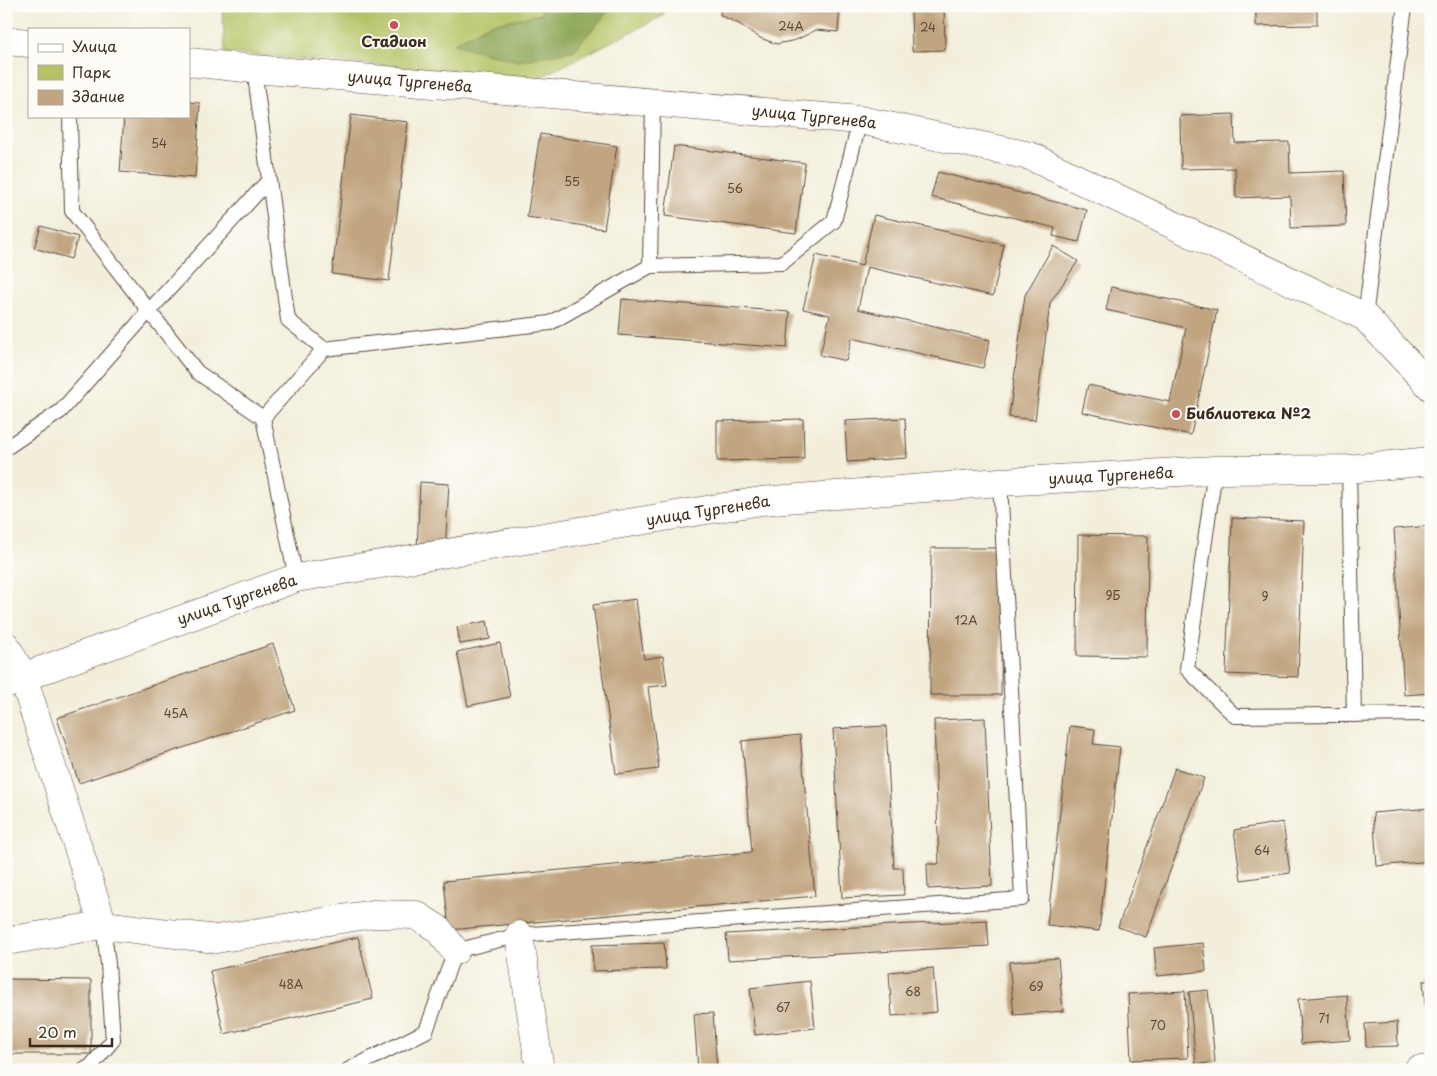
<svg xmlns="http://www.w3.org/2000/svg" width="1437" height="1076" font-family="'Playpen Sans',sans-serif">
	<style>
		.green { fill: #b4c264; stroke: #787641 }
		.forest { fill: #8fa85a; stroke: #65693c }
		.building { fill: #c1a580 }
		.lines { fill: none; stroke-linecap: round; stroke-linejoin: round }
		.service-casing { stroke: #56473a; stroke-width: 16 }
		.minor-casing { stroke: #56473a; stroke-width: 29 }
		.service { stroke: #fff; stroke-width: 14 }
		.minor { stroke: #fff; stroke-width: 28 }
		.poi-dot { fill: #d1495b; stroke: #fdfcf7; stroke-width: 2 }
		.labels { text-anchor: middle; stroke-width: 4; stroke-linejoin: round; paint-order: stroke }
		.number-label { font-size: 12px; fill: #5c4936 }
		.poi-label { font-size: 15px; font-weight: bold; fill: #3b2a1e; stroke: #fdfcf7 }
		.street-label { font-size: 15px; fill: #3b2a1e; stroke: #fdfcf7 }
	</style>
	<rect width="100%" height="100%" fill="#fdfcf7"/>
	<filter id="ink" filterUnits="userSpaceOnUse"><feTurbulence type="fractalNoise" baseFrequency=".02" numOctaves="2"/><feDisplacementMap in="SourceGraphic" scale="10" xChannelSelector="R" yChannelSelector="G"/><feConvolveMatrix kernelMatrix="1 2 1 2 8 2 1 2 1" color-interpolation-filters="sRGB"/></filter>
	<filter id="wash" filterUnits="userSpaceOnUse"><feTurbulence type="fractalNoise" baseFrequency=".0096" numOctaves="4" result="noise"/><feDisplacementMap in="SourceGraphic" scale="20" xChannelSelector="R" yChannelSelector="G"/><feGaussianBlur stdDeviation="1.12" result="paint"/><feColorMatrix in="noise" values="0 0 0 0 0 0 0 0 0 0 0 0 0 0 0 0 0 1.4 0 .05"/><feComposite in="paint" operator="in"/></filter>
	<g filter="url(#wash)">
		<rect width="100%" height="100%" fill="#f2eeda"/>
		<polygon class="green" points="222,6 666,6 663,16 539,78 225,53"/>
		<polygon class="forest" points="542,6 627,6 610,9 574,50 518,61 453,44 490,24 541,14"/>
		<g id="blocks">
			<g class="building">
				<polygon points="721,6 840,6 838,32 816,30 796,40 777,44 760,38 739,24 720,15"/>
				<polygon points="911,6 944,6 945,50 912,51"/>
				<polygon points="1256,6 1317,6 1317,25 1256,26"/>
				<polygon points="189,102 200,103 195,178 120,172 124,116 189,116"/>
				<polygon points="1234,114 1235,143 1289,142 1290,173 1344,171 1346,226 1291,228 1290,196 1236,198 1235,168 1181,169 1180,116"/>
				<polygon points="351,115 408,122 389,281 332,274"/>
				<polygon points="540,134 617,146 604,229 527,217"/>
				<polygon points="674,146 805,163 796,233 665,216"/>
				<polygon points="938,172 1087,210 1079,242 1053,236 1055,228 931,197"/>
				<polygon points="874,215 1004,245 993,296 867,267 858,309 990,340 983,368 852,338 846,361 820,355 830,315 803,309 816,255 862,266"/>
				<polygon points="41,226 78,237 71,259 34,248"/>
				<polygon points="1053,246 1078,261 1050,303 1035,420 1009,417 1025,295"/>
				<polygon points="1111,287 1217,310 1191,435 1082,412 1088,385 1170,402 1186,328 1106,310"/>
				<polygon points="622,299 790,312 787,348 619,335"/>
				<polygon points="905,418 907,458 847,462 845,421"/>
				<polygon points="803,419 804,459 717,461 717,421"/>
				<polygon points="420,482 449,484 445,551 417,550"/>
				<polygon points="1232,518 1304,521 1298,677 1226,674"/>
				<polygon points="1431,526 1431,693 1404,695 1394,529"/>
				<polygon points="1078,535 1148,536 1147,657 1077,656"/>
				<polygon points="931,548 1002,548 1001,695 930,695"/>
				<polygon points="636,599 644,659 663,656 667,685 648,687 659,769 616,774 593,605"/>
				<polygon points="487,621 490,639 460,644 457,627"/>
				<polygon points="500,643 510,697 468,706 457,652"/>
				<polygon points="273,644 295,710 79,783 57,718"/>
				<polygon points="985,718 992,886 928,889 927,864 939,864 934,720"/>
				<polygon points="886,726 894,868 903,868 904,895 842,898 833,729"/>
				<polygon points="1070,726 1095,729 1093,744 1120,747 1099,931 1047,925"/>
				<polygon points="800,735 815,896 449,930 444,881 752,852 742,741"/>
				<polygon points="1175,768 1204,778 1146,937 1118,927"/>
				<polygon points="1431,808 1431,861 1377,866 1373,813"/>
				<polygon points="1283,822 1290,873 1241,880 1234,830"/>
				<polygon points="987,920 989,946 728,960 726,934"/>
				<polygon points="358,937 373,999 224,1034 210,971"/>
				<polygon points="664,943 666,969 593,971 592,945"/>
				<polygon points="1203,943 1206,971 1157,976 1154,948"/>
				<polygon points="1058,958 1063,1011 1014,1015 1009,962"/>
				<polygon points="933,968 937,1012 892,1016 889,972"/>
				<polygon points="6,979 91,980 91,1054 6,1054"/>
				<polygon points="810,981 815,1028 755,1035 750,988"/>
				<polygon points="1423,981 1431,981 1431,1026 1427,1027"/>
				<polygon points="1208,990 1215,1062 1196,1065 1189,992"/>
				<polygon points="1185,991 1188,1058 1131,1060 1128,994"/>
				<polygon points="1347,995 1350,1040 1301,1044 1298,999"/>
				<polygon points="713,1013 717,1070 698,1070 694,1014"/>
				<polygon points="1397,1022 1398,1046 1366,1047 1365,1024"/>
			</g>
		</g>
	</g>
	<g filter="url(#ink)">
		<use href="#blocks" fill-opacity="0" stroke="#56473a" stroke-width="1"/>
		<g class="lines">
			<g class="service-casing">
				<g id="service">
					<polyline points="254,69 288,320 324,349"/>
					<polyline points="650,266 782,263 834,221 860,120"/>
					<polyline points="1365,317 1405,6"/>
					<polyline points="263,418 197,372 149,311 269,180"/>
					<polyline points="6,448 61,411 149,311 72,211 70,116"/>
					<polyline points="1349,469 1354,715"/>
					<polyline points="1215,470 1187,669 1235,716 1431,714"/>
					<polyline points="296,578 263,418 324,349 550,323 650,266 653,102"/>
					<polyline points="84,1070 91,1066 113,1040 108,964 103,925"/>
					<polyline points="348,1070 426,1031 455,951 519,935 1022,899 1000,482"/>
				</g>
			</g>
			<g class="minor-casing">
				<g id="minor">
					<polyline points="6,41 29,43"/>
					<polyline points="189,62 254,69 860,120 1030,156 1365,317 1431,387"/>
					<polyline points="6,646 23,677 103,925 216,939 373,914 416,915 438,929 455,951"/>
					<polyline points="6,684 23,677 296,578 761,501 1000,482 1215,470 1349,469 1431,461"/>
					<polyline points="519,935 540,1070"/>
					<polyline points="6,941 103,925"/>
					<polyline points="1418,1070 1431,1069"/>
				</g>
			</g>
			<use href="#service" class="service"/>
			<use href="#minor" class="minor"/>
		</g>
	</g>
	<g class="poi-dot">
		<circle cx="394" cy="25" r="5"/>
		<circle cx="1176" cy="414" r="5"/>
	</g>
	<g class="labels">
		<g class="number-label">
			<text x="791" y="31">24А</text>
			<text x="928" y="32">24</text>
			<text x="159" y="148">54</text>
			<text x="572" y="186">55</text>
			<text x="735" y="193">56</text>
			<text x="1113" y="600">9Б</text>
			<text x="1265" y="601">9</text>
			<text x="966" y="625">12А</text>
			<text x="176" y="718">45А</text>
			<text x="1262" y="855">64</text>
			<text x="291" y="989">48А</text>
			<text x="1036" y="991">69</text>
			<text x="913" y="996">68</text>
			<text x="783" y="1012">67</text>
			<text x="1324" y="1023">71</text>
			<text x="1158" y="1030">70</text>
		</g>
		<g class="poi-label">
			<text x="394" y="47">Стадион</text>
			<text x="1186" y="419" text-anchor="start">Библиотека №2</text>
		</g>
		<g class="street-label">
			<text transform="translate(410 82) rotate(5)" y="5">улица Тургенева</text>
			<text transform="translate(814 117) rotate(6)" y="5">улица Тургенева</text>
			<text transform="translate(1111 476) rotate(-3)" y="5">улица Тургенева</text>
			<text transform="translate(708 511) rotate(-9)" y="5">улица Тургенева</text>
			<text transform="translate(237 600) rotate(-19)" y="5">улица Тургенева</text>
		</g>
	</g>
	<rect width="1437" height="1076" fill="none" stroke="#fdfcf7" stroke-width="25"/>
	<rect x="28" y="28" width="162" height="90" fill="#fdfcf7" stroke="#afa8a0"/>
	<rect x="38" y="44" width="25" height="8" fill="#ffffff" stroke="#afa8a0"/>
	<text x="72" y="52" font-size="15" fill="#3b2a1e">Улица</text>
	<rect x="38" y="65" width="25" height="15" fill="#b4c264" stroke="#afa8a0"/>
	<text x="72" y="78" font-size="15" fill="#3b2a1e">Парк</text>
	<rect x="38" y="90" width="25" height="15" fill="#c1a580" stroke="#afa8a0"/>
	<text x="72" y="102" font-size="15" fill="#3b2a1e">Здание</text>
	<path d="M30 1038v8h82v-8" fill="none" stroke="#3b2a1e" stroke-width="2.5"/>
	<text x="38" y="1038" font-size="15" fill="#3b2a1e" stroke="#fdfcf7" stroke-width="4" paint-order="stroke">20 m</text>
</svg>
